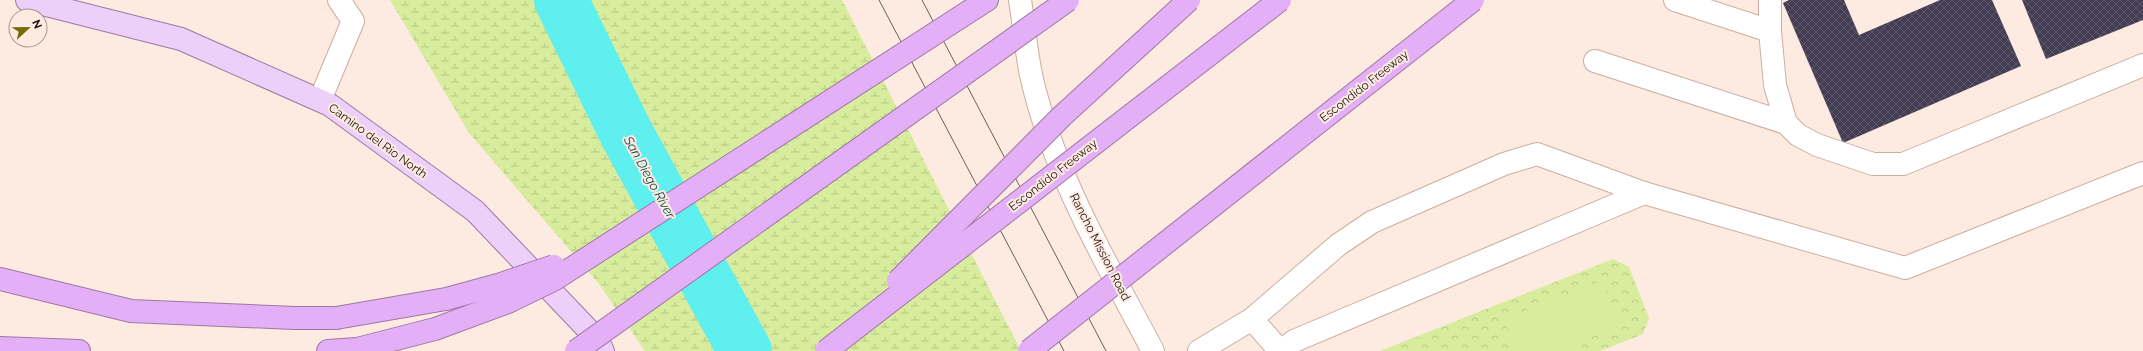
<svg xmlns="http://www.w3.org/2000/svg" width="2143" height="351" font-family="Raleway,sans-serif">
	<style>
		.wetland { fill: url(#wetland-marsh) }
		.park { fill: url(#park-crowns) }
		.pitch { fill: #d7ec9c }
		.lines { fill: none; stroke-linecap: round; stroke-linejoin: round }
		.river { stroke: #5fefef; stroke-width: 54 }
		.building { fill: url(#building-cross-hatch) }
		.minor-casing { stroke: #cbae9f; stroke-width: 24 }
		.major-casing { stroke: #9e78a5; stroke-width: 24 }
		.highway-casing { stroke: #9e78a5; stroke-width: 24 }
		.minor { stroke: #fff; stroke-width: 22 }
		.major { stroke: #eecffa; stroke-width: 22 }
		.highway { stroke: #e3aff7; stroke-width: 22 }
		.tram { stroke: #6b5f58; stroke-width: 1 }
		.highway-bridge-casing { stroke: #9e78a5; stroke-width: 24; stroke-linecap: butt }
		.highway-bridge { stroke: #e3aff7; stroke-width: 22 }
		.labels { text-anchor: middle; stroke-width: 4; stroke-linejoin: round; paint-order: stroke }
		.street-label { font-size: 12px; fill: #1d130e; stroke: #fdebe1 }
		.water-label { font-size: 13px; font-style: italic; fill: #074a4a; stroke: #fdebe1 }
	</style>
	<defs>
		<pattern id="wetland-marsh" width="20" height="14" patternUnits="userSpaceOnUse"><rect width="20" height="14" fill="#d7ec9c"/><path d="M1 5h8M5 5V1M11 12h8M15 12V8" fill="none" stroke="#b8ca85"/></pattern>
		<pattern id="park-crowns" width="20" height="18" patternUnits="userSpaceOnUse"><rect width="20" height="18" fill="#d7ec9c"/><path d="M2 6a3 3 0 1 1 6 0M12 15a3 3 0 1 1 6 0" fill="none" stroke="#b8ca85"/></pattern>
		<pattern id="building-cross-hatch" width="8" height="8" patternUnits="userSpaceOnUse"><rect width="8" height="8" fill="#443e55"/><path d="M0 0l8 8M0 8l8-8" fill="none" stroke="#5c5669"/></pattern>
	</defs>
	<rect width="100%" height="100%" fill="#fdebe1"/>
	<polygon class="wetland" points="390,0 842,0 1021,351 645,351 599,284 469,133"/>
	<polygon class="park" points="1613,259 1629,267 1649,318 1643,334 1600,351 1380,351"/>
	<polygon class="pitch" points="1602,280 1621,325 1558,351 1517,351 1504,320"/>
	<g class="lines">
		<polyline class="river" points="561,0 625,131 745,351"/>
	</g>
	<g class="building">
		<polygon points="1789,0 1844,0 1859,35 1940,0 1992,0 2021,66 1843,143 1783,3"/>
		<polygon points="2022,0 2143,0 2143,20 2046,59"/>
	</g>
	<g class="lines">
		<g class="minor-casing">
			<g id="minor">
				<path d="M1020,0C1024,25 1026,50 1031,75C1053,173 1107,264 1153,351"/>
				<polyline points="1675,0 1770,31"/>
				<polyline points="1770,0 1770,31 1775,85 1786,123 1798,135 1817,145 1873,164 1903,164 2143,65"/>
				<polyline points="1595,61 1786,123"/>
				<polyline points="320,100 353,21 339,0"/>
				<polyline points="1252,319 1280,351"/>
				<polyline points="1199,351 1252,319 1338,245 1372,222 1504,164 1537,154 1644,193"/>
				<polyline points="1281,351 1294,341 1644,193 1905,268 2143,173"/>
			</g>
		</g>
		<g class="major-casing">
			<polyline id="major" points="27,0 181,39 330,105 475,211 597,339 603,351"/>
		</g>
		<g class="highway-casing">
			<g id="highway">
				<polyline points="962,16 987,0"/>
				<polyline points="0,279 131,311 294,318 336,318"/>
				<polyline points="0,348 79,351"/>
				<polyline points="328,351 357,349"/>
			</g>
		</g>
		<use href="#minor" class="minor"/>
		<use href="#major" class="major"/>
		<use href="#highway" class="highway"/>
		<g class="tram">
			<polyline points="879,0 1064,351"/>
			<polyline points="922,0 1106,351"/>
		</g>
		<g class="highway-bridge-casing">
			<g id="highway-bridge">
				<polyline points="898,281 1062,116 1189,0"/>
				<polyline points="336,318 446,299 501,284 554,266"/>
				<polyline points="357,349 435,329 508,302 555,279 962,16"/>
				<polyline points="576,351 1068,0"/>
				<polyline points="826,351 1280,0"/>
				<polyline points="1029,351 1473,0"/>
			</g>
		</g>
		<use href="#highway-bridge" class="highway-bridge"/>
	</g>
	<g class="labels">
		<g class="street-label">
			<text transform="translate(1364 86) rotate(-38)" y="4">Escondido Freeway</text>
			<text transform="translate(378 141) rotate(36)" y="4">Camino del Rio North</text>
			<text transform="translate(1053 175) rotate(-38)" y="4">Escondido Freeway</text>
			<text transform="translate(1100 247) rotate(63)" y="4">Rancho Mission Road</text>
		</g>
		<g class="water-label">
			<text transform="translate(650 177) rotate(61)" y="5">San Diego River</text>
		</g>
	</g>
	<g transform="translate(28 28) rotate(68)"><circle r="19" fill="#fdebe1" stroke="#a3958d"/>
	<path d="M0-3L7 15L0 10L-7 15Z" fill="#766b04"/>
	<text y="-6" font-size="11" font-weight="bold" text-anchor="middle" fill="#1d130e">N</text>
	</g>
</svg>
